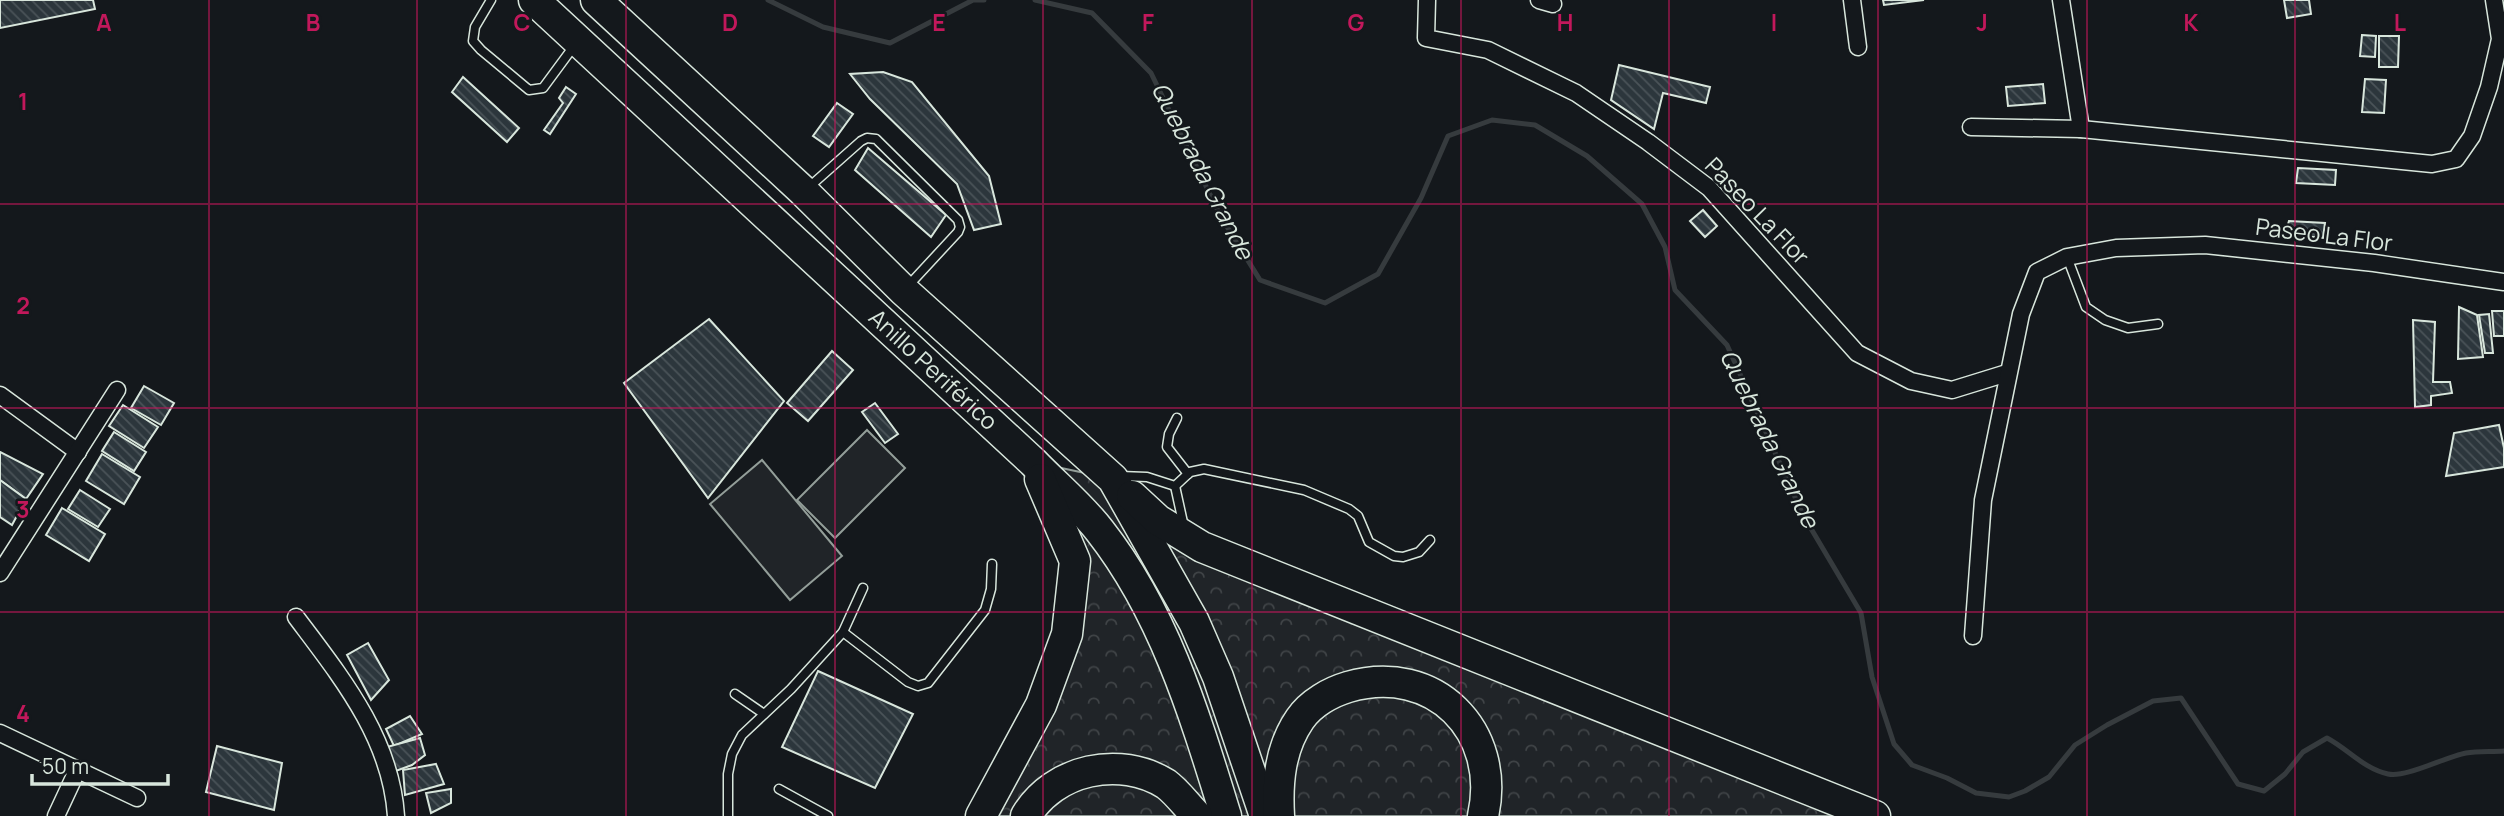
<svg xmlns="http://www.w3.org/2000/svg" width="2504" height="816" font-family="Manrope,sans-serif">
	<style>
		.forest { fill: url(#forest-crowns); stroke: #939e99; stroke-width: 2 }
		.garden { fill: #202428; stroke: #939e99; stroke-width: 2 }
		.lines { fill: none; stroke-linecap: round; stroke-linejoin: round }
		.stream { stroke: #363b3e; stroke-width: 5 }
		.building { fill: url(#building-back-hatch); stroke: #d8e6dc; stroke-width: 2 }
		.lane-casing { stroke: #d8e6dc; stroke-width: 11 }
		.street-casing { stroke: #d8e6dc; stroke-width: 19 }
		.highway-casing { stroke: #d8e6dc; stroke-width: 33 }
		.lane { stroke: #14181c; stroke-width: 8 }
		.street { stroke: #14181c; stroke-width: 16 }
		.highway { stroke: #14181c; stroke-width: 30 }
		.grid { fill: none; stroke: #c2185b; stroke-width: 2; stroke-opacity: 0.55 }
		.labels { text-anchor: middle; stroke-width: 5; stroke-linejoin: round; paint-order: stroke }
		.street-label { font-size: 23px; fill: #d8e6dc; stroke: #14181c }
		.water-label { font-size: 24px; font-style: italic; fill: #d8e6dc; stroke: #14181c }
		.grid-label { font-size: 23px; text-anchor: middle; font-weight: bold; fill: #c2185b; stroke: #14181c; stroke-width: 5; stroke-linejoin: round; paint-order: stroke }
	</style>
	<defs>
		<pattern id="forest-crowns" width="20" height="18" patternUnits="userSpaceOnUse" patternTransform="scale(1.75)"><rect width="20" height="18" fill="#202428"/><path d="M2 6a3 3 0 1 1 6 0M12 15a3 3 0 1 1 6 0" fill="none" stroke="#404447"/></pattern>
		<pattern id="building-back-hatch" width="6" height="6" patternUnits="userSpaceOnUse" patternTransform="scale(1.75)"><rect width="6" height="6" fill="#2c363c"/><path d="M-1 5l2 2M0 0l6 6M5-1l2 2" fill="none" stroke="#4a5358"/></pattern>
	</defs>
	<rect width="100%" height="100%" fill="#14181c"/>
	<polygon class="forest" points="1033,462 1113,479 1158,520 1876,816 981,816 1041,705 1075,561"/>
	<g class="garden">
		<polygon points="867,430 905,468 835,538 797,500"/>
		<polygon points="762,460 842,556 790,600 710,504"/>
	</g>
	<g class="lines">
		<g class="stream">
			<polyline points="768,0 823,27 890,43 973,0 984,0"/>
			<path d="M1035,0L1092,13L1151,73L1221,217L1260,280L1325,303L1378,274L1421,198L1448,136L1492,120L1535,125L1587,156L1642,204L1665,247L1675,290L1727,345L1803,515L1861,613L1872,677L1894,744L1912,765L1947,778L1976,793L2009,797L2025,791L2049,777L2075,745L2107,725L2153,701L2181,698L2238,784L2264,791L2285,774L2303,752L2327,738C2348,749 2364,769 2388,774C2406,778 2445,757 2466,753C2478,751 2492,752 2504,751"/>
		</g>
	</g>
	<g class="building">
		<polygon points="0,0 93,0 95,9 0,28"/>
		<polygon points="1883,0 1924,0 1884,5"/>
		<polygon points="2284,0 2309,0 2311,14 2287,18"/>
		<polygon points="2362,35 2376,36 2375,57 2360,56"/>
		<polygon points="2379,36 2399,36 2398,67 2379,67"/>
		<polygon points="1619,65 1710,87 1706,103 1663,93 1654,129 1611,100"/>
		<polygon points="883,72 912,82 989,176 1001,224 974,230 957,184 870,99 850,74"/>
		<polygon points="463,77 519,128 507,142 452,92"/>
		<polygon points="2365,79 2386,80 2384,113 2362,112"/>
		<polygon points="2043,84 2045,103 2008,106 2006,87"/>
		<polygon points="566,87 576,94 550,134 544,130 563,103 559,98"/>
		<polygon points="837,103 853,114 829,147 813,136"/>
		<polygon points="868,148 946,215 931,237 855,170"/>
		<polygon points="2298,168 2336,170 2335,185 2296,183"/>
		<polygon points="1703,210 1717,226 1705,237 1690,221"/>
		<polygon points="2289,221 2325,223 2323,238 2285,234"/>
		<polygon points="2459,307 2477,315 2483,357 2458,359"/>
		<polygon points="2492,311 2504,311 2504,336 2494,336"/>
		<polygon points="2489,314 2493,353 2485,353 2479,315"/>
		<polygon points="709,319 784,401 708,498 624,383"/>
		<polygon points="2413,320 2435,322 2433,382 2450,382 2452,393 2431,396 2431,405 2415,407"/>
		<polygon points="832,351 853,370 808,421 787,403"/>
		<polygon points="144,386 174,403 161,425 131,408"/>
		<polygon points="875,403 898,434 885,443 862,412"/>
		<polygon points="123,405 158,427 144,448 109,426"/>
		<polygon points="2499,425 2504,448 2504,467 2446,476 2454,433"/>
		<polygon points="114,432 146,452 134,471 102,451"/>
		<polygon points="0,452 43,474 26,499 0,480"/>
		<polygon points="102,454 140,477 124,504 86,481"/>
		<polygon points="0,480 26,499 12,525 0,517"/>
		<polygon points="80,490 110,509 98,527 68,509"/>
		<polygon points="62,508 105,534 89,561 46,535"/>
		<polygon points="368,643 389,680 371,700 347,655"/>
		<polygon points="818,671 913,714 875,788 782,747"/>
		<polygon points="410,716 422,734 394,746 386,729"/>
		<polygon points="420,738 425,755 412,765 393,772 387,747"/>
		<polygon points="217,746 282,763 274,810 206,792"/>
		<polygon points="436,764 444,784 405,795 403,770"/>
		<polygon points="451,789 451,803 431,813 426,793"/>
	</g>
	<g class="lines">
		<g class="lane-casing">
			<g id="lane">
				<polyline points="491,0 475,27 473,41 481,50 529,90 543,88 574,46"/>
				<polyline points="808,188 861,141 867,138 876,139 958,220 960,227 958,232 908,286"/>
				<polyline points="2067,257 2086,307 2105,320 2128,328 2158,324"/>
				<polyline points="1177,418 1169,434 1167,447 1188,474"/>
				<polyline points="1120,476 1147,477 1175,486 1190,472 1204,469 1304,490 1349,509 1358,516 1369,542 1394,556 1403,557 1419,552 1430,540"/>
				<polyline points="1175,486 1184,527"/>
				<polyline points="843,632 908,682 918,686 928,683 985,610 991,589 992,564"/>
				<polyline points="735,694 764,714"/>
				<polyline points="779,789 828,816"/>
				<polyline points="728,816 728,774 732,754 742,735 791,689 843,632 863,588"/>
			</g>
		</g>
		<g class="street-casing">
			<g id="street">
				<polyline points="1427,0 1426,38 1488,50 1576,93 1648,142 1709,188 1857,353 1911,381 1952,390 2007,373"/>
				<polyline points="1539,0 1553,4"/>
				<polyline points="1852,0 1858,47"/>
				<polyline points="2061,0 2081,129"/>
				<polyline points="1971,127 2081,129 2432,164 2456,159 2472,136 2489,87 2500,39 2494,0"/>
				<polyline points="0,395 78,452"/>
				<polyline points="0,573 117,390"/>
				<path d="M296,617C341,677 391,738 396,816"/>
				<polyline points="1973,636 1983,500 2021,314 2037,272 2067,257 2116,248 2205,245 2374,263 2504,282"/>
				<polyline points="0,733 137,798"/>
				<polyline points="56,816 77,771"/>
			</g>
		</g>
		<g class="highway-casing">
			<g id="highway">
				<path id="s1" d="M534,0L1033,462C1055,485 1081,506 1100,531C1165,614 1195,716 1226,816"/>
				<polyline points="596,0 803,191 904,291 1113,479 1194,622 1218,677 1265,816"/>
				<polyline points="1132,496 1158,520 1202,547 1875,816"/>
				<polyline points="981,816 1041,705 1067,634 1075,561 1040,479"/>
				<path d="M1026,816C1054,769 1120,755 1166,784C1177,792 1187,806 1197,816"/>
				<path d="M1279,816C1277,782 1280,748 1300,719C1311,703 1331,692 1348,687C1434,662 1502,731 1483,816"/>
			</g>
		</g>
		<use href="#lane" class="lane"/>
		<use href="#street" class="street"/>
		<use href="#highway" class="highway"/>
	</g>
	<path class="grid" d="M209,0V816M417,0V816M626,0V816M835,0V816M1043,0V816M1252,0V816M1461,0V816M1669,0V816M1878,0V816M2087,0V816M2295,0V816M0,204H2504M0,408H2504M0,612H2504"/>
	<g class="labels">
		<g class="street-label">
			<text transform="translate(1757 211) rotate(46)" y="8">Paseo La Flor</text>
			<text transform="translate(2324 235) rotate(7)" y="8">Paseo La Flor</text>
			<text dy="8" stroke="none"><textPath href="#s1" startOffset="544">Anillo Periférico</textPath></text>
		</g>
		<g class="water-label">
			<text transform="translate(1202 171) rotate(63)" y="8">Quebrada Grande</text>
			<text transform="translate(1769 439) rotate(64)" y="8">Quebrada Grande</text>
		</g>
	</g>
	<g class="grid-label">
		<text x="104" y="31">A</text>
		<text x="313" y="31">B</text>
		<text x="522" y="31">C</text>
		<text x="730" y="31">D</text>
		<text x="939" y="31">E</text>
		<text x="1148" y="31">F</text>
		<text x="1356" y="31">G</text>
		<text x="1565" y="31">H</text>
		<text x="1774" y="31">I</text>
		<text x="1982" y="31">J</text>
		<text x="2191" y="31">K</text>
		<text x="2400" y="31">L</text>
		<text x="23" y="110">1</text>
		<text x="23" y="314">2</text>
		<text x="23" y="518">3</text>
		<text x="23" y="722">4</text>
	</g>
	<path d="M32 774v10h136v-10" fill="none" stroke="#d8e6dc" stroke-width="3.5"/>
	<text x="42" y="774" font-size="21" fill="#d8e6dc" stroke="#14181c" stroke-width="5" paint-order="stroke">50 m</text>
</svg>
